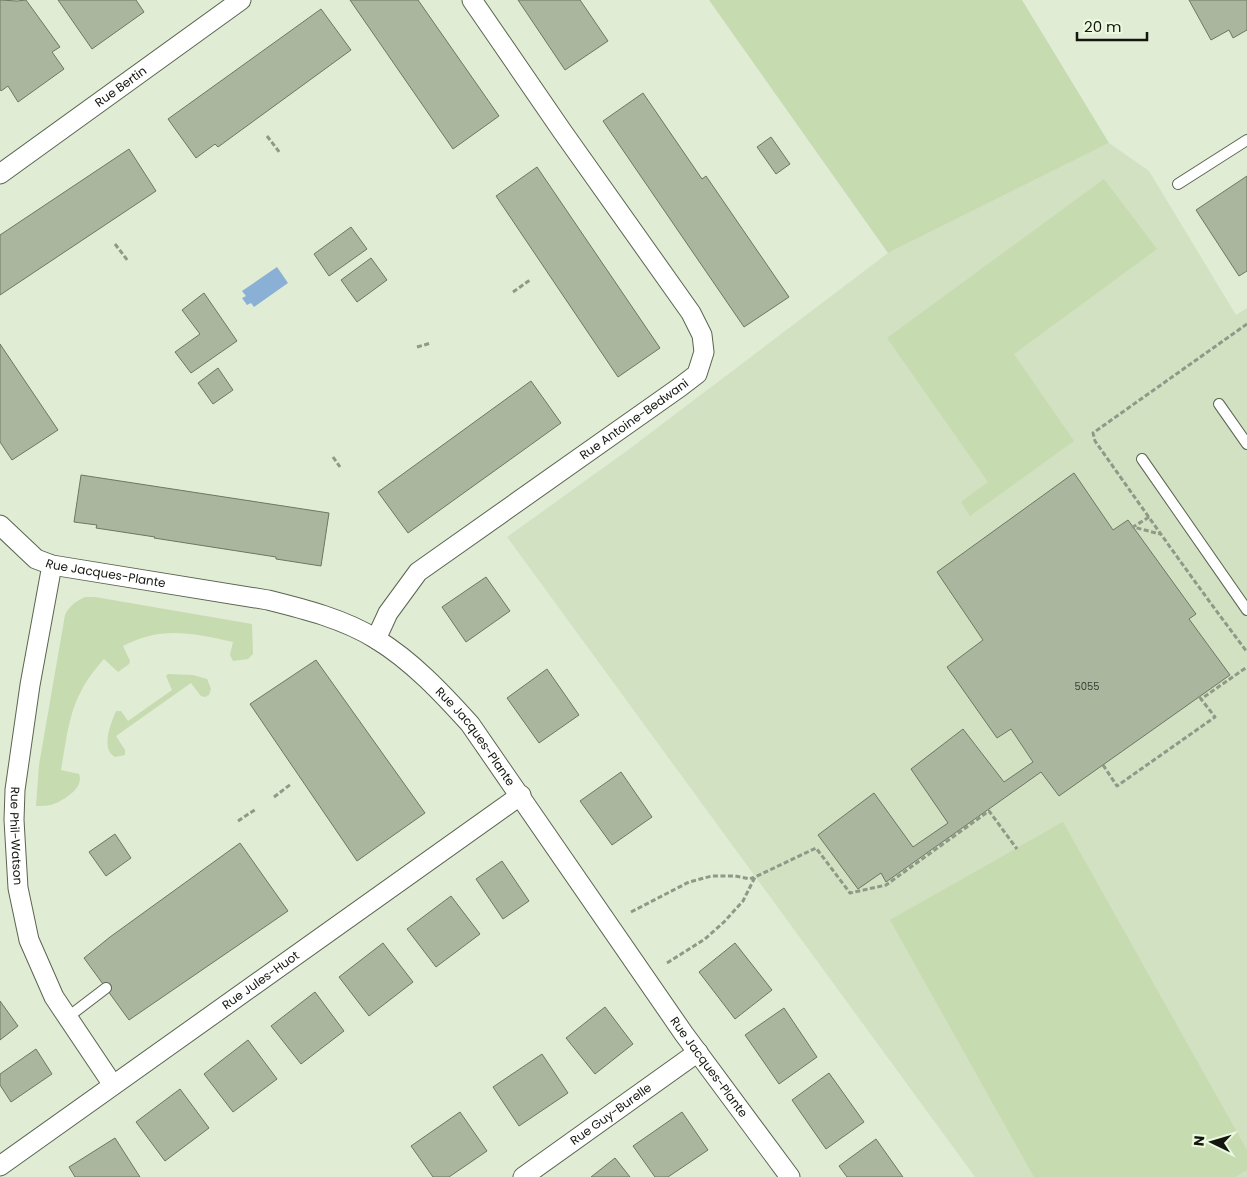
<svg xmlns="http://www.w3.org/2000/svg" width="1247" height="1177" font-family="Poppins,sans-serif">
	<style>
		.built { fill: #d1e1c2 }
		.green { fill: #c6dbb0 }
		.water { fill: #8bb0d6 }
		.building { fill: #abb69f; stroke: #6d7863 }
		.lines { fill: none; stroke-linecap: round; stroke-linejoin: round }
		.service-casing { stroke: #5a6550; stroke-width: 12 }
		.minor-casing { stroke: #5a6550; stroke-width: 21 }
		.path { stroke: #909987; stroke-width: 3; stroke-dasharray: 5 2.5; stroke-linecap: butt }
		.service { stroke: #fff; stroke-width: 10 }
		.minor { stroke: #fff; stroke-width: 19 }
		.labels { text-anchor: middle; stroke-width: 4; stroke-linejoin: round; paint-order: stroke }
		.number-label { font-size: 10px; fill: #393f33 }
		.street-label { font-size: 12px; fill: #13170f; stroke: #edf9e1 }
	</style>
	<rect width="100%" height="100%" fill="#e0ecd4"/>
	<polygon class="built" points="1109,143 1149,171 1236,315 1247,308 1247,1177 975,1177 507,537 628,450 888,253"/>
	<g class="green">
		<polygon points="709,0 1022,0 1109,143 888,253"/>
		<polygon points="1104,179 1157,249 1014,354 1074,441 970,516 961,502 988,482 887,338"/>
		<path d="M85,597H95L252,624L253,654L248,659L233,661L230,655L233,642C192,633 161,626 123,646L130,661L129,664L118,672L104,659C70,696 69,724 61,770L79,774C84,787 67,798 56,803C50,806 43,806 36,806L39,765L65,615C70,605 75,602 85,597Z"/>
		<path d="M168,674L193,675L207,679L211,689L209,695L205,697L201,696L191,683L116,736L125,750V755L115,757C100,749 111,723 116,711H121L128,721L172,690L166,676Z"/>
		<polygon points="1063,822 1247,1150 1247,1170 1235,1177 1034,1177 890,920"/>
	</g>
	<polygon class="water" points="277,267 288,283 254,307 251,303 247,305 242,298 246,296 242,291"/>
	<g class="building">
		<polygon points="0,0 17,1 26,0 60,47 52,52 64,69 18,102 8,86 1,91 0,89"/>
		<polygon points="58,0 136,0 144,12 92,49"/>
		<polygon points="350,0 418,0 499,116 453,149"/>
		<polygon points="518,0 580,0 608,41 565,70"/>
		<polygon points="1189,0 1247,0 1247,30 1233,38 1229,30 1211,40"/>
		<polygon points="321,9 351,50 218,147 215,144 196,158 168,119"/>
		<polygon points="643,93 702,179 706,176 789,297 744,327 603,121"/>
		<polygon points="771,137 790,164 776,174 757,147"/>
		<polygon points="129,149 156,191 0,295 0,235"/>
		<polygon points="537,167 660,348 618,377 496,196"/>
		<polygon points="1247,176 1247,271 1239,276 1196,210"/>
		<polygon points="351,227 367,249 329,276 314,254"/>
		<polygon points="371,258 387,280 357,302 341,280"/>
		<polygon points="204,293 237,341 191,373 175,352 200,334 182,310"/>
		<polygon points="0,344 58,430 12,460 0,442"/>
		<polygon points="218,368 233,390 213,404 198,383"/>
		<polygon points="531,381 561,423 408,533 378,492"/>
		<polygon points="1074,473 1113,530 1128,520 1196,614 1189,619 1230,675 1059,796 1041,772 886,882 881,873 858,889 818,835 874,793 913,847 948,823 911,769 963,729 1004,782 1033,762 1011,729 997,738 947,667 983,640 937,572"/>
		<polygon points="81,475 329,513 321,566 276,559 276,557 154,538 155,537 96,528 97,525 74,522"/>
		<polygon points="486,577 510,611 466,642 442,607"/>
		<polygon points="316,660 425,813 357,861 250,704"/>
		<polygon points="547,669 579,715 539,743 507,698"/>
		<polygon points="621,772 652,817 612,845 580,801"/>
		<polygon points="115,834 131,858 106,876 89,852"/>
		<polygon points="240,843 288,911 129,1020 84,958 110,937"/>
		<polygon points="502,861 529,901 503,919 476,879"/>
		<polygon points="451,896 480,934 436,967 407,929"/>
		<polygon points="383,943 413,982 369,1016 339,977"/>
		<polygon points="735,943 772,990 735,1019 699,972"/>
		<polygon points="315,992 344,1031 301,1064 271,1026"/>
		<polygon points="0,1001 18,1026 0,1040"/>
		<polygon points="605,1007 633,1044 595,1074 566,1038"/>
		<polygon points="784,1008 817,1057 779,1084 745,1035"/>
		<polygon points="248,1040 277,1079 233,1112 204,1074"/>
		<polygon points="36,1049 52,1074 11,1102 0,1085 0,1074"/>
		<polygon points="542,1054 568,1093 519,1126 493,1087"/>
		<polygon points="829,1073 864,1122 826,1149 792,1100"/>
		<polygon points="180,1089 209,1128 165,1161 136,1122"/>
		<polygon points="460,1112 487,1151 449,1177 433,1177 411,1146"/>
		<polygon points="682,1112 708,1150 668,1177 655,1177 633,1146"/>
		<polygon points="115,1138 140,1177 75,1177 69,1167"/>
		<polygon points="876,1139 903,1177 847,1177 839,1166"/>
		<polygon points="615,1158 630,1177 591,1177"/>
	</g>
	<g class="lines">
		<g class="service-casing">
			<g id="service">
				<polyline points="1178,184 1247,140"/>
				<polyline points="1219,404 1247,444"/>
				<polyline points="1142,459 1247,610"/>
				<polyline points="68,1017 106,988"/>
			</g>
		</g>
		<g class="minor-casing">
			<g id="minor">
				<path id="s1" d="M0,174L241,0"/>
				<path id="s2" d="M0,525L36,559L52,565L268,600C304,609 344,619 376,639C412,661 442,693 470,724L684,1034L790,1177"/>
				<path id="s3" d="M52,565L30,685L15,790L14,820L18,888L29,940L54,997L113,1085"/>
				<path id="s4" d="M376,639L388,613L418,572L680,387L697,374L704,352L702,335L691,313L562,131L472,0"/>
				<path id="s5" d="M0,1166L521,795"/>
				<path id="s6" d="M523,1177L698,1052"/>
			</g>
		</g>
		<g class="path">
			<polyline points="267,136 280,153"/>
			<polyline points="115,244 128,261"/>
			<polyline points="513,292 530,280"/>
			<path d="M1247,324L1093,433L1095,441C1145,512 1195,583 1247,652"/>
			<polyline points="417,347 431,343"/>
			<polyline points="333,457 340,467"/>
			<polyline points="1149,517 1133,527 1160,534"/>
			<polyline points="1199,696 1201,699 1247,667"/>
			<polyline points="1103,765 1117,786 1215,717 1201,699"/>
			<polyline points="274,797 291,784"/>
			<polyline points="238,821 256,809"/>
			<polyline points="631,912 689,882 712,876 735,876 750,879 754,877"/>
			<polyline points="667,963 705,939 724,922 743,901 755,877 816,848 850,893 886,885 989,811 1017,849"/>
		</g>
		<use href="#service" class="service"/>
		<use href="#minor" class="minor"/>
	</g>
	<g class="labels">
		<g class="number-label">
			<text x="1087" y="690">5055</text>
		</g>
		<g class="street-label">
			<text dy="4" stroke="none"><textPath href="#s1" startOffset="149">Rue Bertin</textPath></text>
			<text dy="4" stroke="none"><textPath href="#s4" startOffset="344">Rue Antoine-Bedwani</textPath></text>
			<text dy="4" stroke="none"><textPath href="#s2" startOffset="121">Rue Jacques-Plante</textPath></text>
			<text dy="4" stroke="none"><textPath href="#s2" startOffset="541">Rue Jacques-Plante</textPath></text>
			<text dy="4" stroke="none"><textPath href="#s3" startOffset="274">Rue Phil-Watson</textPath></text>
			<text dy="4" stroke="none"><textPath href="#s5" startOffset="320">Rue Jules-Huot</textPath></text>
			<text dy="4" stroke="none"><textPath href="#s2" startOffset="946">Rue Jacques-Plante</textPath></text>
			<text dy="4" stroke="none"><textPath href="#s6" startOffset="108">Rue Guy-Burelle</textPath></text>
		</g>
	</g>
	<g transform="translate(1212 1142) rotate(275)" stroke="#edf9e1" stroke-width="4" paint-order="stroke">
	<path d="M0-4L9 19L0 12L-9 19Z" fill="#13170f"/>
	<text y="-8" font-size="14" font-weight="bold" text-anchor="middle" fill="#13170f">N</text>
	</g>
	<path d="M1077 32v8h70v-8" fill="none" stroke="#13170f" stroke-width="2.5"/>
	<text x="1084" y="32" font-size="15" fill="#13170f" stroke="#edf9e1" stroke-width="4" paint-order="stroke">20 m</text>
</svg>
